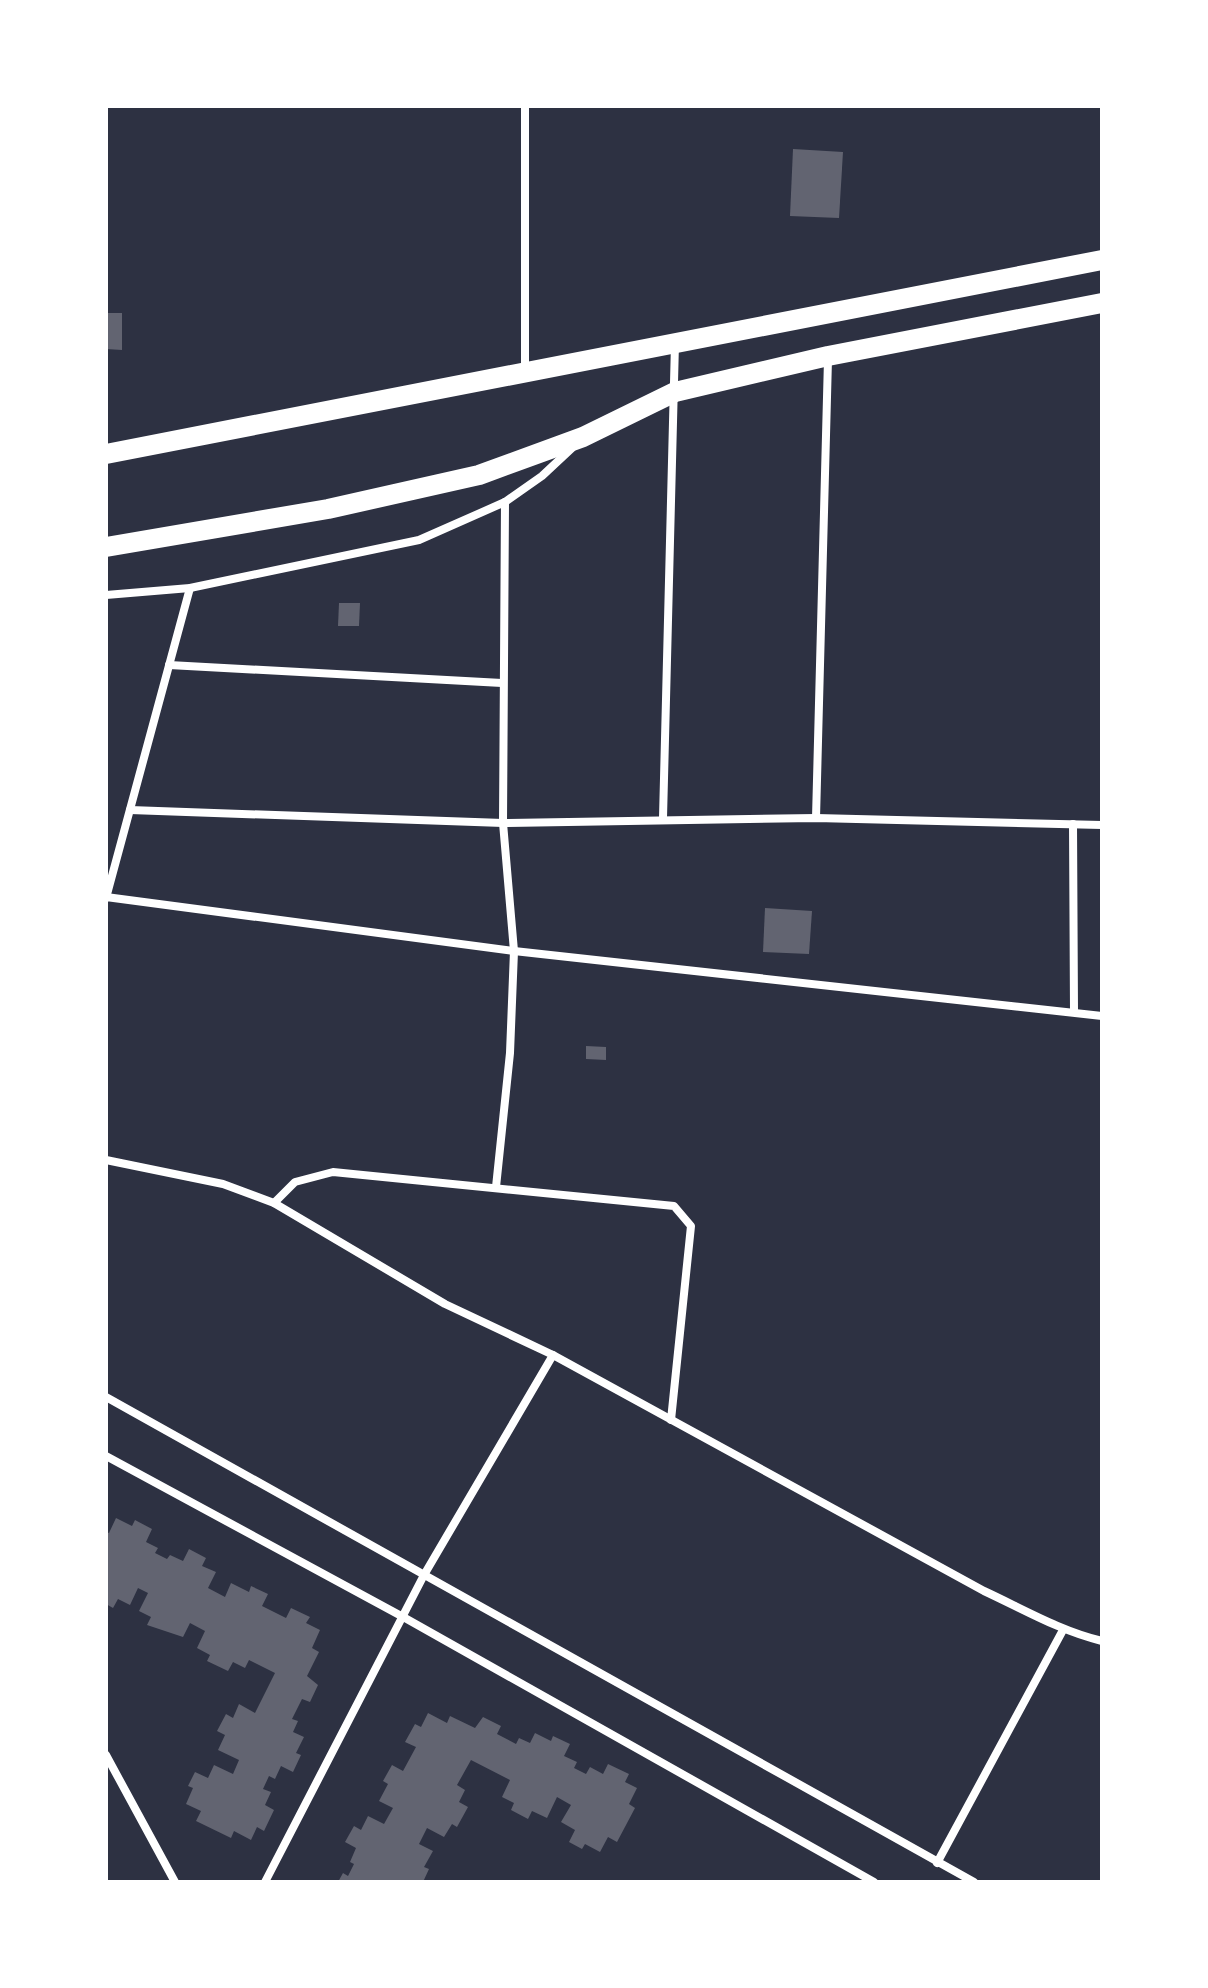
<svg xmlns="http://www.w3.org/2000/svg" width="1208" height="1988" font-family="Ubuntu,sans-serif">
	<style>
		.building { fill: #626471 }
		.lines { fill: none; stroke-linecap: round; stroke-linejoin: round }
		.minor { stroke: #fff; stroke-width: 8 }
		.primary { stroke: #fff; stroke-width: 20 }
	</style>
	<rect width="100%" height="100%" fill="#2d3142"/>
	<g class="building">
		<polygon points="793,149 843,152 839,218 790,216"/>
		<polygon points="106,313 122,313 122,350 106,349"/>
		<polygon points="339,603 360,603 359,626 338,626"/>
		<polygon points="765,908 812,911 809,954 763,952"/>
		<polygon points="586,1046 606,1047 606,1060 586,1059"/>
		<polygon points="116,1518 132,1526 135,1520 152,1529 146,1542 158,1548 155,1553 167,1559 170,1555 183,1561 189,1549 206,1558 202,1566 216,1572 208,1588 225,1597 231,1583 249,1592 251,1586 268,1594 262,1606 286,1618 291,1608 310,1617 306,1623 320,1630 312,1648 319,1652 307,1676 318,1685 310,1702 302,1699 292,1719 298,1721 293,1732 304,1737 296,1753 301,1755 293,1772 281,1766 275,1779 269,1776 263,1789 271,1792 265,1805 274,1810 264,1831 257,1827 251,1840 234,1831 231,1838 196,1821 201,1811 186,1804 193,1788 188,1786 195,1772 208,1778 214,1765 233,1774 239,1760 218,1750 225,1735 217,1731 226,1714 233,1718 239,1704 255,1713 275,1673 249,1660 245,1668 233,1662 228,1671 207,1661 210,1655 197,1648 205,1631 190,1623 183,1637 147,1625 151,1617 139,1611 148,1593 138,1588 130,1605 118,1599 113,1608 106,1604 106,1532 109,1533"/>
		<polygon points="428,1713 447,1723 450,1716 475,1728 483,1717 501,1726 497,1734 516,1744 519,1738 530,1743 535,1733 551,1741 553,1736 570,1744 564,1756 577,1762 574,1768 586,1774 590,1767 603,1774 608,1764 629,1774 625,1782 637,1788 629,1804 635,1808 617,1842 608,1837 600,1852 585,1844 582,1849 569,1842 575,1830 561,1822 571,1805 557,1797 547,1818 532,1811 528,1819 511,1810 514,1803 502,1797 510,1780 471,1760 457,1785 465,1790 459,1802 468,1807 457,1827 452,1824 444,1837 427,1828 419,1844 433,1851 424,1867 429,1869 423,1882 338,1882 343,1873 348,1876 354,1864 350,1862 356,1848 345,1842 354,1826 361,1830 368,1816 384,1824 393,1808 379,1801 388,1784 383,1781 392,1765 403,1771 416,1747 405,1742 415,1724 421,1727"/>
	</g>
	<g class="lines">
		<g class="minor">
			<polyline points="525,372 525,106"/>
			<polyline points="106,595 190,588 419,540 505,502 542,476 572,448"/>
			<polyline points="169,665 502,683"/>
			<polyline points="130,810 503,823 816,818 1102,825"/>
			<polyline points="663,818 675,343"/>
			<polyline points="816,818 828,359"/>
			<polyline points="1073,824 1074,1012"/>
			<polyline points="106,897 514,951 1102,1016"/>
			<polyline points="106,898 190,588"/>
			<path d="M106,1160L223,1184L274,1203L445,1304L553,1355L984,1591C1023,1609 1060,1631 1102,1641"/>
			<polyline points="496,1187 510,1053 514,951 503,823 505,502"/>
			<polyline points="274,1203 295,1182 333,1172 674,1206 691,1226 671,1420"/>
			<polyline points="106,1397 974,1882"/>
			<polyline points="106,1456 405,1618 874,1882"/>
			<polyline points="106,1755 175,1882"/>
			<polyline points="937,1863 1063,1630"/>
			<polyline points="265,1882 424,1575 553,1355"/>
		</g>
		<g class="primary">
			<polyline points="106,454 1102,260"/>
			<polyline points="106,547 328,509 479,475 583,437 675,392 828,356 1102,303"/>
		</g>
	</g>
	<rect width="1208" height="1988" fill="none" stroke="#ffffff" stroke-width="216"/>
</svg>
